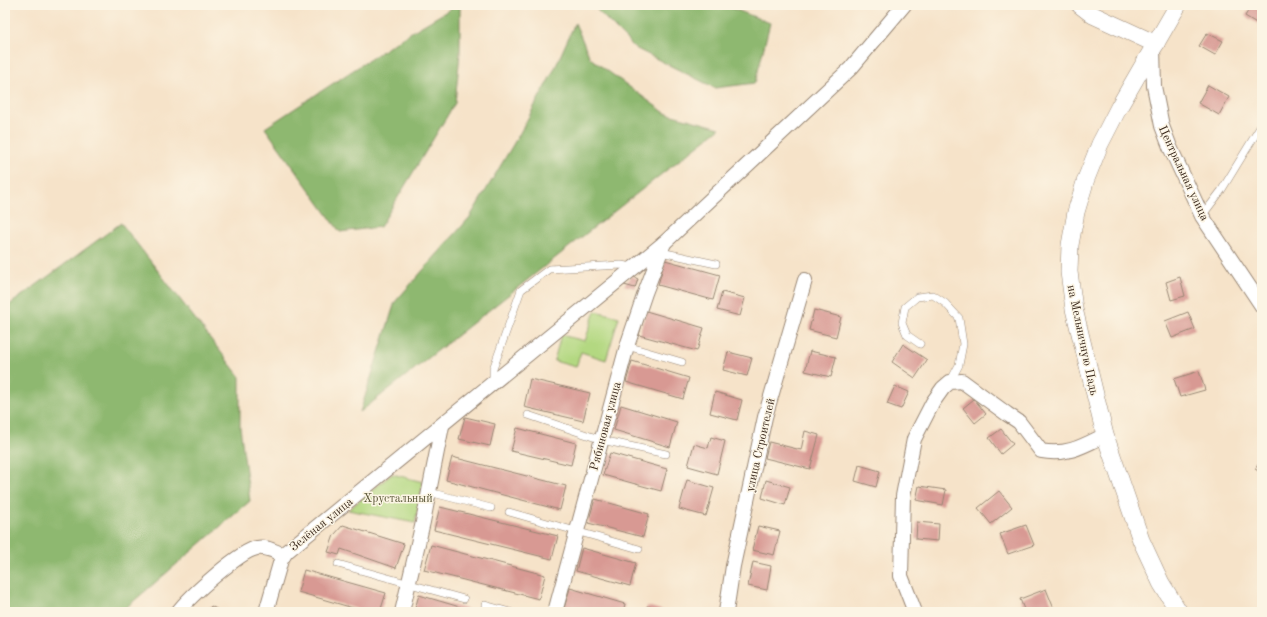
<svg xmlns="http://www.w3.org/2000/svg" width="1267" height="617" font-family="'Old Standard TT',serif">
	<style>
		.green { fill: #b3d881; stroke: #778150 }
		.forest { fill: #8eb86f; stroke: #647146 }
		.building { fill: #d89993 }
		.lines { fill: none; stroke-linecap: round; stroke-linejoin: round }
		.service-casing { stroke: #988674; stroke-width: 8 }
		.minor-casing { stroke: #988674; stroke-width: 16 }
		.tertiary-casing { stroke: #988674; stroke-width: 18 }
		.service { stroke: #fff; stroke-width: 7 }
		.minor { stroke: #fff; stroke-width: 14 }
		.tertiary { stroke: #fff; stroke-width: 17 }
		.labels { text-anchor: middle; stroke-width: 3; stroke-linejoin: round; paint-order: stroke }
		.street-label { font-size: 12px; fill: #3b2a1e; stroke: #fcf5e5 }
		.park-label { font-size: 12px; fill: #595637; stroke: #fcf5e5 }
	</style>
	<rect width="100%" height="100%" fill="#fcf5e5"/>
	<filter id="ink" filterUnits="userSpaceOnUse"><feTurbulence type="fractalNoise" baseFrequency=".025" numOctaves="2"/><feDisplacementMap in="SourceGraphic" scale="8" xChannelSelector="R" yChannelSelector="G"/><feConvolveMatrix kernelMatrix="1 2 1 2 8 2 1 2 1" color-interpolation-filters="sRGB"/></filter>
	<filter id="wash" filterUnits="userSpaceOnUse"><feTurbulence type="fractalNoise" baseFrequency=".012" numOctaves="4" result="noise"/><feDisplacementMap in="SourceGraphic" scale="16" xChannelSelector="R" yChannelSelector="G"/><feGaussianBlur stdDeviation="0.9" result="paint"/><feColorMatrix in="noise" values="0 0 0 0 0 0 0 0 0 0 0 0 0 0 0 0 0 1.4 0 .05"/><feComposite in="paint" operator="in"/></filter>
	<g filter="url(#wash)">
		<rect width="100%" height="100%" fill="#f6e3c9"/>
		<g class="green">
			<polygon points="595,311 619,317 606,360 581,352 576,367 554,361 561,335 585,341"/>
			<polygon points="392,474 423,482 415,523 348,510"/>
		</g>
		<g class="forest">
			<polygon points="457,5 460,5 460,53 455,103 380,227 340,232 265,128 410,33"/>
			<polygon points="592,5 724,5 770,23 755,83 715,88 635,48"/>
			<polygon points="575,23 590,58 665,113 720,128 360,412 395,302 470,217 520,133 555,68"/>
			<polygon points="121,223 240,377 240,427 250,501 121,612 5,612 5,308"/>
		</g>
		<g id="blocks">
			<g class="building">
				<polygon points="1252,5 1262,5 1262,18 1258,24 1245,16"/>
				<polygon points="1207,33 1223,41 1215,55 1199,46"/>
				<polygon points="1208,85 1229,97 1219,115 1198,103"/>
				<polygon points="665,260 720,275 713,300 658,285"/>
				<polygon points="632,276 638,279 635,288 624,285"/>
				<polygon points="1180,277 1185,296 1171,300 1166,282"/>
				<polygon points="722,292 745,298 740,316 717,310"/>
				<polygon points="814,310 841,317 836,337 809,330"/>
				<polygon points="646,311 704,328 697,351 639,335"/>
				<polygon points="1188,312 1195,329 1172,338 1165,321"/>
				<polygon points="903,344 927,360 915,378 892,362"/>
				<polygon points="810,351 836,357 831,377 805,371"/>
				<polygon points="728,352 752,358 747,376 723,370"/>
				<polygon points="632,361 689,378 683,399 626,382"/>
				<polygon points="1199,371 1205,390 1180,397 1174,379"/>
				<polygon points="530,379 590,393 583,421 524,407"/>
				<polygon points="895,386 909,392 901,409 887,404"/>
				<polygon points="715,392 742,400 737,420 710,413"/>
				<polygon points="974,399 986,414 975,423 963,408"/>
				<polygon points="621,405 677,422 670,447 614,430"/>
				<polygon points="465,417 495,424 490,446 459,439"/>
				<polygon points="517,428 576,443 571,465 511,451"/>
				<polygon points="1001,429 1013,444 1001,454 989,438"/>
				<polygon points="805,431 819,435 810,469 765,458 769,442 801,450"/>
				<polygon points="711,437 725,441 717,474 688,466 694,444 708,448"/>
				<polygon points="610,453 667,469 661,491 603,475"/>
				<polygon points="452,457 566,486 560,510 446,480"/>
				<polygon points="1262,459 1262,473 1255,469"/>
				<polygon points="859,465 880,471 876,487 855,481"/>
				<polygon points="687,480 714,488 706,516 679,509"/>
				<polygon points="766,480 790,487 785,505 762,498"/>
				<polygon points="919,486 946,490 943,505 916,500"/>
				<polygon points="999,491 1012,507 991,524 978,508"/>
				<polygon points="595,499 649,514 643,537 588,523"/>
				<polygon points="440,507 558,536 552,559 434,530"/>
				<polygon points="917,522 939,524 938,541 916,539"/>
				<polygon points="343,525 404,544 396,568 341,549 339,555 328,552 334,535"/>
				<polygon points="1026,525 1034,545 1008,554 1000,534"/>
				<polygon points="758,526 780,531 774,555 752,550"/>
				<polygon points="431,545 545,575 539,599 424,570"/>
				<polygon points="582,548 636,563 630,586 576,571"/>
				<polygon points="753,562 771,566 767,590 748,586"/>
				<polygon points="304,570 386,593 380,612 367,612 298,592"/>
				<polygon points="570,588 625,604 623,612 563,612"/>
				<polygon points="1046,589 1054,609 1045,612 1025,612 1020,599"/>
				<polygon points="419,595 477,612 414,612"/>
				<polygon points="211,606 222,612 207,612"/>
				<polygon points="647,606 668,612 646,612"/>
			</g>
		</g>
	</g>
	<g filter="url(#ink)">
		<use href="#blocks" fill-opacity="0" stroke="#988674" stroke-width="1"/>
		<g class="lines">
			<g class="service-casing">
				<g id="service">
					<polyline points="1202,216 1221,191 1262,124"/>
					<polyline points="661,252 716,264"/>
					<polyline points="920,344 907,335 902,323 905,307 917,297 933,295 945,303 959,318 963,344 959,365 950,382"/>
					<polyline points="627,346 682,362"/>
					<polyline points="493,383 493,369 521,290 549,269 621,265 633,267"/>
					<polyline points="528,415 602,440 666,454"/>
					<polyline points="429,492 491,508"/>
					<polyline points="509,512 639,549"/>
					<polyline points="338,564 464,599"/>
					<polyline points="485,605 510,612"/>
				</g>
			</g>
			<g class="minor-casing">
				<g id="minor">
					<polyline points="1153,48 1154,86 1162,126 1170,147 1202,216 1262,306"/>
					<path d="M178,612C188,598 241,550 257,548C267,546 275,552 284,555"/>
					<polyline points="266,612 281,560 286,552 664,243 851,68 904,5"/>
					<polyline points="402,612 423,522 442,426"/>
					<polyline points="555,612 627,346 645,293 664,243"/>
					<polyline points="726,612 733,566 765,417 805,280"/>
					<path d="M915,612L901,576L903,496L914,439L933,402L943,388L950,382L962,381L1007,414L1019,422L1041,451C1067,456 1083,446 1105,435"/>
				</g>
			</g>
			<g class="tertiary-casing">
				<g id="tertiary">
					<polyline points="1080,5 1093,15 1156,44"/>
					<polyline points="1178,5 1119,107 1100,144 1086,179 1076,212 1070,245 1069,272 1074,309 1105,435 1141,540 1161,583 1179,612"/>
				</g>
			</g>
			<use href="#service" class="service"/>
			<use href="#minor" class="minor"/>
			<use href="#tertiary" class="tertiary"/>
		</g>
	</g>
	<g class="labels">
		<g class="street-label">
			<text transform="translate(1184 173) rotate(65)" y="4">Центральная улица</text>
			<text transform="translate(1083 340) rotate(78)" y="4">на Мельничную Падь</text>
			<text transform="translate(605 426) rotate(-75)" y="4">Рябиновая улица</text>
			<text transform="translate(760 445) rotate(-77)" y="4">улица Строителей</text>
			<text transform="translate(321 524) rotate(-39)" y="4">Зелёная улица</text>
		</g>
		<g class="park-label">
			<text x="398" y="502">Хрустальный</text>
		</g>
	</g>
	<rect width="1267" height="617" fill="none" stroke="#fcf5e5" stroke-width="20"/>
</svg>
